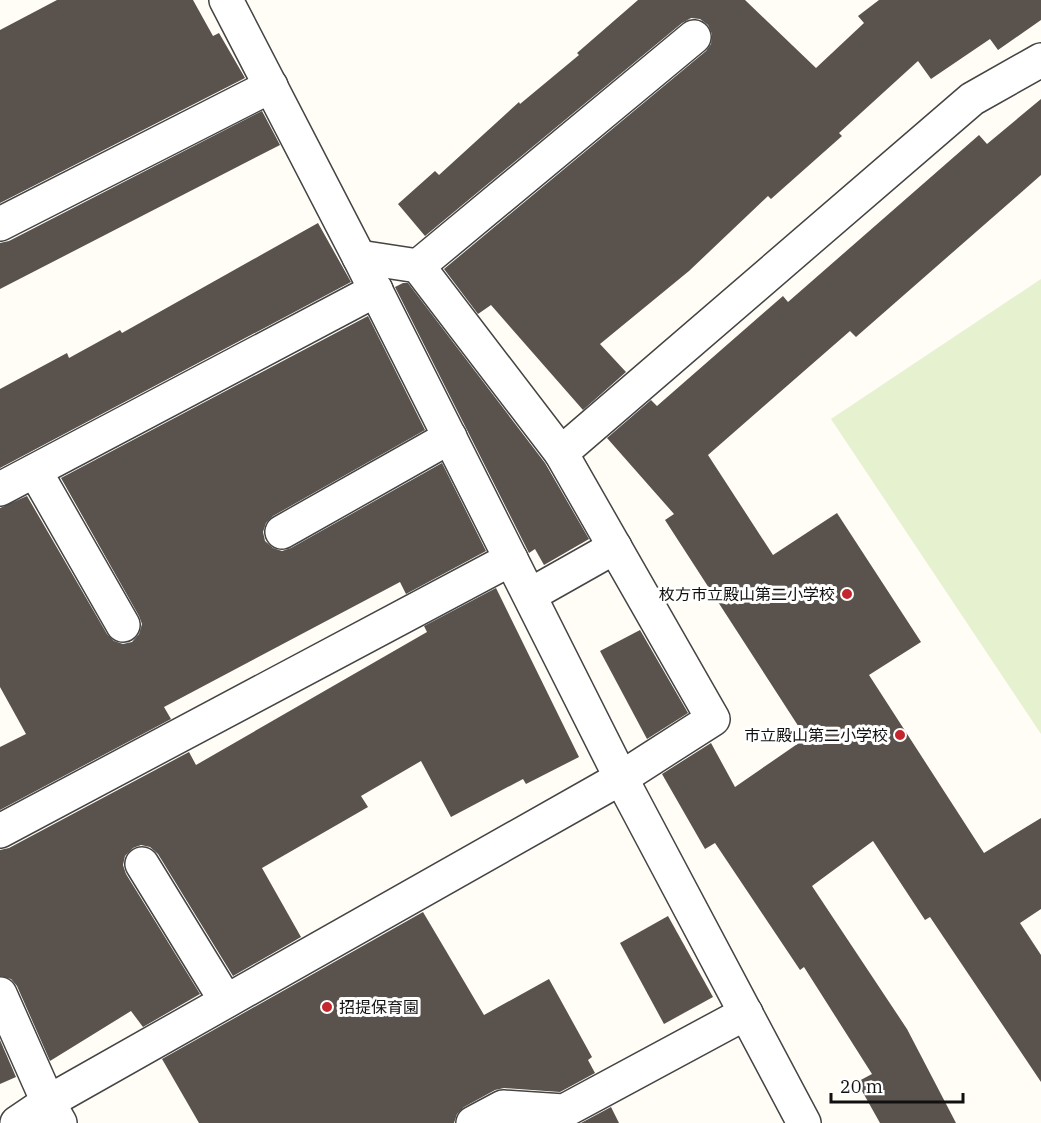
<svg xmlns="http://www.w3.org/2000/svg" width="1041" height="1123" font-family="'IBM Plex Serif','Noto Sans JP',serif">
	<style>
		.pitch { fill: #e6f2cf }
		.building { fill: #5a524d }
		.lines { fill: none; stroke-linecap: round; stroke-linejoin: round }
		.minor-casing { stroke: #444; stroke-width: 36 }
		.minor { stroke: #fff; stroke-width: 33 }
		.poi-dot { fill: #c4262e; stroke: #fff; stroke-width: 2 }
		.labels { text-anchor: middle; stroke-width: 6; stroke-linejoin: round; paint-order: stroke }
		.poi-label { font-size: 16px; fill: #111; stroke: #fff; text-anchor: end }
	</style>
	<rect width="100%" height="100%" fill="#fffdf5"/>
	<polygon class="pitch" points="1041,279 1041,734 831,419"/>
	<g class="building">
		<polygon points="57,0 193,0 213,36 219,33 245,78 0,203 0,30"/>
		<polygon points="638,0 745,0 816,68 864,23 858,16 879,0 1041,0 1041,20 998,50 990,39 931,79 918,61 839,133 842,136 771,199 768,196 689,271 600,344 626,372 583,410 491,305 478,314 444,269 706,51 711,44 712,34 708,25 700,19 691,18 682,23 425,236 398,204 435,171 439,175 519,102 520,104 579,55 577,53"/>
		<polygon points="1041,99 1041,175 856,337 850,331 708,455 773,555 837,513 921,642 869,675 984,853 1041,818 1041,909 1020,923 1041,955 1041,1082 930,917 925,920 873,841 812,886 907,1029 956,1123 880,1123 857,1082 872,1074 804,967 800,970 715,843 705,849 662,774 711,743 735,787 806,738 665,520 674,514 607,438 651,400 657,406 783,296 788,302 979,135 987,144"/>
		<polygon points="262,111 280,145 0,289 0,243 9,241"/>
		<polygon points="318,223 351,282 0,468 0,389 67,353 69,358 120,330 122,333"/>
		<polygon points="403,283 408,283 545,463 589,539 544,565 535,549 529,553 395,287"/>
		<polygon points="368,316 425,430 273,516 266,523 263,532 265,541 273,548 282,551 291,548 442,463 486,551 406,594 400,582 164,707 171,719 0,810 0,747 26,734 0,687 0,508 27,496 107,634 114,641 123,644 132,642 139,634 142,624 139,616 61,478"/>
		<polygon points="496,588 579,757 526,784 523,779 451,817 421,761 361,796 368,807 262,868 301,937 233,976 158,854 150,847 141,845 133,848 125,856 123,865 126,874 200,994 143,1027 131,1011 50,1061 17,986 11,979 0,976 0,850 9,848 189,752 196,765 427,632 424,626"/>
		<polygon points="640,630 688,713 647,739 600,651"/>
		<polygon points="423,912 484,1015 549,979 592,1057 588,1060 595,1073 560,1092 504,1088 495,1090 464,1107 457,1114 454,1123 199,1123 162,1059"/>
		<polygon points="668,916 713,997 664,1024 620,943"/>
		<polygon points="0,1040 16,1077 0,1084"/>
		<polygon points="611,1107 619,1123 581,1123"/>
	</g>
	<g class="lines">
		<g class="minor-casing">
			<g id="minor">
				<polyline points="226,0 359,257 621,778 804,1123"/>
				<polyline points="0,224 271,86"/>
				<polyline points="359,257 418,266 561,453 972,99 1041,60"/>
				<polyline points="418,266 694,37"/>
				<polyline points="35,471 123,625"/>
				<polyline points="0,489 376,290"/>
				<polyline points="282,532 450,437"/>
				<polyline points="530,595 615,547"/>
				<polyline points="0,831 511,559"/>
				<polyline points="142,864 226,1001"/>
				<polyline points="0,994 48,1102 60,1123"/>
				<polyline points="17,1123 48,1102 621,778 713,719 561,453"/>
				<polyline points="473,1123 503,1107 564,1111 746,1013"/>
			</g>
		</g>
		<use href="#minor" class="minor"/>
	</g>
	<g class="poi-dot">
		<circle cx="847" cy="594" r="6"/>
		<circle cx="900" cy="735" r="6"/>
		<circle cx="327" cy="1007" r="6"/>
	</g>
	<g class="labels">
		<g class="poi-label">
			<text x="835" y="600">枚方市立殿山第二小学校</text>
			<text x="888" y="741">市立殿山第二小学校</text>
			<text x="339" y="1013" text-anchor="start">招提保育園</text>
		</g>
	</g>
	<path d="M831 1093v9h132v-9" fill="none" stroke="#111111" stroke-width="3"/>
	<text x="840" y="1093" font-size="18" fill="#111111" stroke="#ffffff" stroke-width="4.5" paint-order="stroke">20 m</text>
</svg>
